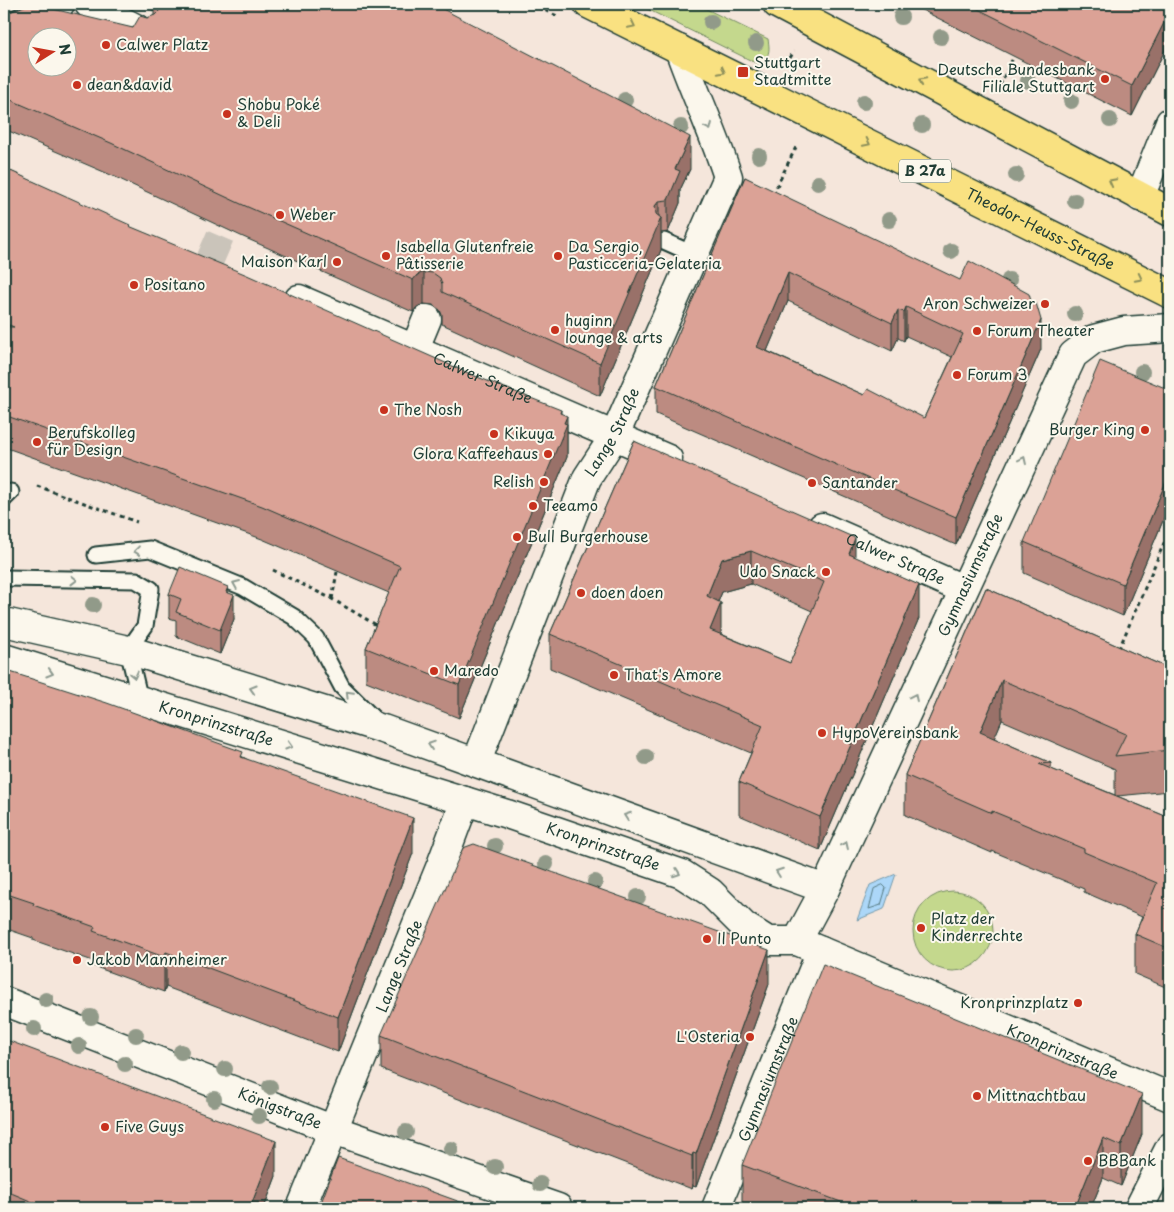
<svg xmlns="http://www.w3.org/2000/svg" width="1174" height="1212" font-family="'Playpen Sans',sans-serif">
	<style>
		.green { fill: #c4d88d; stroke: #728a60 }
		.water { fill: #acd7f8; stroke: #7499aa }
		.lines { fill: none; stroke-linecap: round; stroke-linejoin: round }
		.shore { stroke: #577b82; stroke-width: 1 }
		.street-tunnel { stroke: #cac4ba; stroke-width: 28; stroke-dasharray: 28 14; stroke-linecap: butt }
		.lane-casing { stroke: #1f3d34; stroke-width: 19 }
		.street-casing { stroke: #1f3d34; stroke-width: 31 }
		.primary-casing { stroke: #1f3d34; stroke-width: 31 }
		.path { stroke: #1f3d34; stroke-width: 3; stroke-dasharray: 4 4; stroke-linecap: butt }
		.lane { stroke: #fbf7ec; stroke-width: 15 }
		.street { stroke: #fbf7ec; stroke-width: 28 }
		.primary { stroke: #f9e181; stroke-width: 28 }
		.tree { fill: #919a89 }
		.wall { fill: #bc8b81; stroke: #1f3d34; fill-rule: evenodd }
		.shaded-wall { fill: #997169; stroke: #1f3d34 }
		.building { fill: #dba296; stroke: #1f3d34; fill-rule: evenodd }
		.oneway { stroke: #8c8f5a }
		.oneway2 { stroke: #8d9a90 }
		.poi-dot { fill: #c8321e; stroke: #fbf7ec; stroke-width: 2 }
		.labels { text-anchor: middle; stroke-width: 4; stroke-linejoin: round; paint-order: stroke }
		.shield { fill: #fbf7ec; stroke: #61756b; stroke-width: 1 }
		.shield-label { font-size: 14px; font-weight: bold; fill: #1f3d34 }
		.poi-label { font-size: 15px; fill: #1f3d34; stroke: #fbf7ec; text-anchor: start }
		.street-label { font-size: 15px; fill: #1f3d34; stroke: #fbf7ec }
	</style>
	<rect width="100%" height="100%" fill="#f5e6db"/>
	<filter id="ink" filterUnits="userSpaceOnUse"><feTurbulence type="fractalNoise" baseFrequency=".02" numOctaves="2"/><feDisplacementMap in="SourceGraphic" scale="10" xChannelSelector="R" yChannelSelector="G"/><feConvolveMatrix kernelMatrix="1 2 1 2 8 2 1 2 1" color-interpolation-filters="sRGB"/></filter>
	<g filter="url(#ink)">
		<g class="green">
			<path d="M637,4H696L768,39C770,51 770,57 758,64Z"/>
			<circle cx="953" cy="931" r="40"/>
		</g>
		<polygon class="water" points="896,874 884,909 857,920 870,885"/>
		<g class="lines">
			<polygon class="shore" points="883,885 886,888 881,905 869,909 874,889"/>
			<polyline class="street-tunnel" points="209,262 238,195"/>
			<g class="lane-casing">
				<g id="lane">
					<polyline points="664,241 693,254"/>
					<polyline points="4,499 11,492"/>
					<polyline points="96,555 150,549 243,587 294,617 316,638 342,687 377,722"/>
					<polyline points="4,578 136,580 151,589 145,626 128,650 140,700"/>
				</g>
			</g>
			<g class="street-casing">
				<g id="street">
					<polyline points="89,4 147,34"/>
					<polyline points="4,30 60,4"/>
					<polyline points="1140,197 1170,122"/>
					<path id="s1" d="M299,299L668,459"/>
					<polyline points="415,348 427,319"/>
					<path id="s2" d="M822,527L963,589"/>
					<polyline points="4,622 128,650 383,729 825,889"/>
					<path id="s3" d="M4,658L507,814L682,874L710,892L744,926L768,941H797L1170,1097"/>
					<path id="s4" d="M477,761L587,478L615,435L728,177C714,133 694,92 679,49"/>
					<path id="s5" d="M797,941L825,889L1073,355L1094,339L1124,331L1170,328"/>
					<path id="s6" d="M4,1001L334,1130L558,1208"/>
					<path id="s7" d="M301,1208L441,865L465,801"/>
					<path id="s8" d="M716,1208L821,951"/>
					<polyline points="1139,1208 1170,1147"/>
				</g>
			</g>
			<g class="primary-casing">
				<g id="primary">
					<path id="s9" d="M588,4L1170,294"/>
					<polyline points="777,4 1170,212"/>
				</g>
			</g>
			<g class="path">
				<polyline points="531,4 557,16"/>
				<polyline points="786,65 794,51"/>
				<polyline points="1000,85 1014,56"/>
				<polyline points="773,194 797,145"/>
				<polyline points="37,486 137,522"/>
				<polyline points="273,570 332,599 378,626"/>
				<polyline points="332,599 337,572"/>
				<polyline points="1119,649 1170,529"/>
			</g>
			<use href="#lane" class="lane"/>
			<use href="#street" class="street"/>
			<use href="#primary" class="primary"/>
		</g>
		<g class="tree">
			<circle cx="901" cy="17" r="8"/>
			<circle cx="711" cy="22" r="8"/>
			<circle cx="941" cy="37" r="8"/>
			<circle cx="756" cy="43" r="8"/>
			<circle cx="1028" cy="81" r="8"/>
			<circle cx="625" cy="100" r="8"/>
			<circle cx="1071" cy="101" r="8"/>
			<circle cx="864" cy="102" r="8"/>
			<circle cx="1110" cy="120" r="8"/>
			<circle cx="922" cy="125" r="8"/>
			<circle cx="681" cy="127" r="8"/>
			<circle cx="759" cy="156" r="8"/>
			<circle cx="1016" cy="175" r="8"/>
			<circle cx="818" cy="183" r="8"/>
			<circle cx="1075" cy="201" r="8"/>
			<circle cx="889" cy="220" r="8"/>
			<circle cx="951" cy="251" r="8"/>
			<circle cx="1009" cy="280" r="8"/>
			<circle cx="1075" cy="314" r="8"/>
			<circle cx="1142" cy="372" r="8"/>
			<circle cx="93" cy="605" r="8"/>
			<circle cx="646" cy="757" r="8"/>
			<circle cx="495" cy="846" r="8"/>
			<circle cx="546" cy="864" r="8"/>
			<circle cx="595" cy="882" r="8"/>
			<circle cx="638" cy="897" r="8"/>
			<circle cx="46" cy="1000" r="8"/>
			<circle cx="91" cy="1017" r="8"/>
			<circle cx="34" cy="1029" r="8"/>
			<circle cx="136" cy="1035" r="8"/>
			<circle cx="79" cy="1046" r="8"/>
			<circle cx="181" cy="1052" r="8"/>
			<circle cx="125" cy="1064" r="8"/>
			<circle cx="225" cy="1069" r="8"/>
			<circle cx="270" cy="1087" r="8"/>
			<circle cx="214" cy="1099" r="8"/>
			<circle cx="259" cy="1116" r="8"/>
			<circle cx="406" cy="1132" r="8"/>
			<circle cx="451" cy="1149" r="8"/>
			<circle cx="495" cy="1167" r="8"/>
			<circle cx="540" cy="1184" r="8"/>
		</g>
		<g class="wall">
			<polygon points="144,4 433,4 690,169 680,190 680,203 668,232 661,233 661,250 600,396 442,324 442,315 440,310 433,305 424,304 417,307 413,312 241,236 111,175 4,129 4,13 133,28 147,18 154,16 154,11 144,6"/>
			<polygon points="910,4 1170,4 1170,40 1132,116"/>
			<polygon points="4,168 130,227 561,414 567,424 567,457 459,718 366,681 366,648 389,593 262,539 4,447"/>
			<path d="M745,177L1041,349L956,545L656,414V386ZM788,301L892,351L898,338L904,341L906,336L952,357L924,418L864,395L767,351Z"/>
			<polygon points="1170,390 1170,504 1123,616 1024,573 1024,542"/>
			<path d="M634,441L855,557L919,618L820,850L739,815V782L751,753L550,668V634ZM751,584L812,611L790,663L721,634L718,602L722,592Z"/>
			<path d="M986,588L1170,669V791L1117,796L1170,818V989L1135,974V934L1142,917L1084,892V889L992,851V853L905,815V775ZM1002,720L1115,769V795L1051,769V763L994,738Z"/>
			<polygon points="228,593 234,619 220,654 176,636 176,620 169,618 169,594"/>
			<polygon points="4,670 243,757 413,853 338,1052 166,987 164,992 93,966 93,961 33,940 33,938 4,928"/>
			<polygon points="769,984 696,1187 693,1186 692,1189 381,1069 381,1035"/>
			<polygon points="4,1039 276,1176 264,1208 4,1208"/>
			<polygon points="1142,1134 1121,1186 1103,1178 1091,1208 752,1208 742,1204 742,1165"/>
		</g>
		<g class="shaded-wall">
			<polygon points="1170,11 1170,40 1132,116 1132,86"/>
			<polygon points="690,137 690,169 680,190 680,203 668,232 668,200 675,169"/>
			<polygon points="659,201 659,222 661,218 661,250 600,396 600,363 655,206"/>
			<polygon points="424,272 424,304 417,307 413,312 413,280 417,275"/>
			<polygon points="788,273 788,301 757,375 757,347"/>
			<polygon points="906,307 906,336 904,341 904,312"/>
			<polygon points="898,310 898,338 892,351 892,323"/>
			<polygon points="1041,320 1041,349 956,545 956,517"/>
			<polygon points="561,410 561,439 564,423 567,416 567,457 459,718 459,685"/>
			<polygon points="1170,472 1170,504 1123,616 1123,584"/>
			<polygon points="855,538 855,571 849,554"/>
			<polygon points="751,551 751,584 722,592 707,630 707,596 722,559"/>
			<polygon points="919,585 919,618 820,850 820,817"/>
			<polygon points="228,587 228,610 234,595 234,619 220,654 220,630 226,592"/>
			<polygon points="721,603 721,636 710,630"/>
			<polygon points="1002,680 1002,720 980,772 980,732"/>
			<polygon points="413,818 413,853 338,1052 338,1017"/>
			<polygon points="769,950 769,984 696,1187 696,1154"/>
			<polygon points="166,952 166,987 164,992 164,957"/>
			<polygon points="1142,1094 1142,1134 1121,1186 1121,1146"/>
			<polygon points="1103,1138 1103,1178 1091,1208 1075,1208"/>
			<polygon points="276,1141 276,1176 264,1208 250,1208"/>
			<polygon points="693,1153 693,1186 692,1189 692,1156"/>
		</g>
		<g class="building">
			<path d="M29,4H32L133,28L140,16L147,18L155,15L161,9L162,4H433L690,137L675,169L680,171L668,200L659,201L655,206L656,214L661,218L600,363L442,292V284L440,278L433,273L424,272L417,275L413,280L241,204L111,143L4,97V13L10,12ZM38,38H68V68H38Z"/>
			<polygon points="968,4 1170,4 1170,11 1132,86"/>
			<polygon points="4,168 130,225 129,226 247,275 475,376 561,410 560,413 567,416 564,423 567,424 459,685 366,648 400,566 262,506 4,415 4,327 14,327 4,323"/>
			<path d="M745,177L960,280L969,261L1029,294L1031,301L1036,303L1041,320L956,517L656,386ZM788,273L892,323L898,310L904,312L906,307L963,334L924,418L868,389L864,395L757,347Z"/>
			<polygon points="1100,361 1170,390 1170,472 1123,584 1024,542"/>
			<path d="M634,441L855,538L849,554L919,585L820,817L739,782L763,725L550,634ZM751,551L824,582L790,663L710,630L721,603L707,596L722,559Z"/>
			<polygon points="180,567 228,587 226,592 234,595 220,630 176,612 181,599 169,594"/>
			<polygon points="986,588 1170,669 1170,750 1115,756 1126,734 1002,680 980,732 1051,763 1039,764 1170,818 1170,949 1135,934 1157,883 1084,852 1084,849 992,811 992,813 905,775"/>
			<polygon points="4,670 107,703 243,752 241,757 413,818 338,1017 166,952 164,957 93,931 95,927 33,905 34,903 4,893"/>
			<polygon points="474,844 769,950 696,1154 693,1153 692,1156 381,1035 463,848"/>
			<polygon points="823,964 1142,1094 1121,1146 1103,1138 1075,1208 857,1208 742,1165"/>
			<polygon points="4,1039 276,1141 250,1208 47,1208 4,1190"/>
			<polygon points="338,1158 477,1208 319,1208"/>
		</g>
		<defs><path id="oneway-chevron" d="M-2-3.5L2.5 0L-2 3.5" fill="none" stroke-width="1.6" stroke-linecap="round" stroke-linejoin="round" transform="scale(1.25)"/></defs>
		<g class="oneway">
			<use href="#oneway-chevron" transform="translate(632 25) rotate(26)"/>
			<use href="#oneway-chevron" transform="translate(722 71) rotate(27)"/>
			<use href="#oneway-chevron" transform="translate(922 81) rotate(-152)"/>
			<use href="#oneway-chevron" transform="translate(867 143) rotate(26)"/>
			<use href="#oneway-chevron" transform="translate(1112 182) rotate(-152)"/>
			<use href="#oneway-chevron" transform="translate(1139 278) rotate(27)"/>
		</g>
		<g class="oneway2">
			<use href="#oneway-chevron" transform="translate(709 127) rotate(65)"/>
			<use href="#oneway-chevron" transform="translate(1023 460) rotate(-65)"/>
			<use href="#oneway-chevron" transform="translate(137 551) rotate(173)"/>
			<use href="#oneway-chevron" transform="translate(74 580) rotate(1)"/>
			<use href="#oneway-chevron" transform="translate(236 584) rotate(-157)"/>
			<use href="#oneway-chevron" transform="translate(50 673) rotate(17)"/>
			<use href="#oneway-chevron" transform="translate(134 675) rotate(77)"/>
			<use href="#oneway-chevron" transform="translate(253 689) rotate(-163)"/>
			<use href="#oneway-chevron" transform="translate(349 694) rotate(-134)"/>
			<use href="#oneway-chevron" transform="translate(914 697) rotate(-65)"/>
			<use href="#oneway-chevron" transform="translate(431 745) rotate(-161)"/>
			<use href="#oneway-chevron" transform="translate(289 746) rotate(17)"/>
			<use href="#oneway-chevron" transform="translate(627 816) rotate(-160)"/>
			<use href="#oneway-chevron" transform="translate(845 845) rotate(-65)"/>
			<use href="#oneway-chevron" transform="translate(779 872) rotate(-160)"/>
			<use href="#oneway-chevron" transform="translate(677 873) rotate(21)"/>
		</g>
	</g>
	<g class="poi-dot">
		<circle cx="106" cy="45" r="5"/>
		<rect x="737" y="66" width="12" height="12" rx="2.5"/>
		<circle cx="1105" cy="79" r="5"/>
		<circle cx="77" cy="85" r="5"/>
		<circle cx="227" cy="114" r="5"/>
		<circle cx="280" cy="215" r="5"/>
		<circle cx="386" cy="256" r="5"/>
		<circle cx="558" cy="256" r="5"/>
		<circle cx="337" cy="262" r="5"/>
		<circle cx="134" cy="285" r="5"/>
		<circle cx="1045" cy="304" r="5"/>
		<circle cx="555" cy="330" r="5"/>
		<circle cx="977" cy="331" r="5"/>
		<circle cx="957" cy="375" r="5"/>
		<circle cx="384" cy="410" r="5"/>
		<circle cx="1145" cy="430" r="5"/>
		<circle cx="494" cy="434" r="5"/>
		<circle cx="37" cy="442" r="5"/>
		<circle cx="548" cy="454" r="5"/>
		<circle cx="544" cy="482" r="5"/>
		<circle cx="812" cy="483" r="5"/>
		<circle cx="533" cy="506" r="5"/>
		<circle cx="517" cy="537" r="5"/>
		<circle cx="826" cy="572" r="5"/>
		<circle cx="581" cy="593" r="5"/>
		<circle cx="434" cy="671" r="5"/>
		<circle cx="614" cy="675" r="5"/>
		<circle cx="822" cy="733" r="5"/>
		<circle cx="921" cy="928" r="5"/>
		<circle cx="707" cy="939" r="5"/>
		<circle cx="77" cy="960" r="5"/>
		<circle cx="1078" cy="1003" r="5"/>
		<circle cx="750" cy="1037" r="5"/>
		<circle cx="977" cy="1096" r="5"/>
		<circle cx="105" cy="1127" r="5"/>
		<circle cx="1088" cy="1161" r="5"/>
	</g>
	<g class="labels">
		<rect class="shield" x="899" y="159.5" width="52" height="23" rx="4"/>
		<g class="shield-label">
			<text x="925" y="176">B 27a</text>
		</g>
		<g class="poi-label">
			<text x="116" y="50">Calwer Platz</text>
			<text x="754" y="68">Stuttgart<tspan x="754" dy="17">Stadtmitte</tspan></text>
			<text x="1095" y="75" text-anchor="end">Deutsche Bundesbank<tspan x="1095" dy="17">Filiale Stuttgart</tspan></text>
			<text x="87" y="90">dean&amp;david</text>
			<text x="237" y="110">Shobu Poké<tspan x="237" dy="17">&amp; Deli</tspan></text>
			<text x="290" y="220">Weber</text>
			<text x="396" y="252">Isabella Glutenfreie<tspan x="396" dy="17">Pâtisserie</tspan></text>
			<text x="568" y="252">Da Sergio,<tspan x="568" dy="17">Pasticceria-Gelateria</tspan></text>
			<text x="327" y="267" text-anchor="end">Maison Karl</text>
			<text x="144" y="290">Positano</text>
			<text x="1035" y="309" text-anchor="end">Aron Schweizer</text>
			<text x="565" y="326">huginn<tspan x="565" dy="17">lounge &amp; arts</tspan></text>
			<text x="987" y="336">Forum Theater</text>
			<text x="967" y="380">Forum 3</text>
			<text x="394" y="415">The Nosh</text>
			<text x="1135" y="435" text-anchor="end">Burger King</text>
			<text x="47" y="438">Berufskolleg<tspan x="47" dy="17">für Design</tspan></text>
			<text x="504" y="439">Kikuya</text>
			<text x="538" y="459" text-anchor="end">Glora Kaffeehaus</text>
			<text x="534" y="487" text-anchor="end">Relish</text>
			<text x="822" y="488">Santander</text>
			<text x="543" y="511">Teeamo</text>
			<text x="527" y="542">Bull Burgerhouse</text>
			<text x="816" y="577" text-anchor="end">Udo Snack</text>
			<text x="591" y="598">doen doen</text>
			<text x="444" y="676">Maredo</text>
			<text x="624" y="680">That's Amore</text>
			<text x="832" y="738">HypoVereinsbank</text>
			<text x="931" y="924">Platz der<tspan x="931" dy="17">Kinderrechte</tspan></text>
			<text x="717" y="944">Il Punto</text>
			<text x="87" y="965">Jakob Mannheimer</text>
			<text x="1068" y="1008" text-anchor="end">Kronprinzplatz</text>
			<text x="740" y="1042" text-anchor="end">L'Osteria</text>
			<text x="987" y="1101">Mittnachtbau</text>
			<text x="115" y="1132">Five Guys</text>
			<text x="1098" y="1166">BBBank</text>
		</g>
		<g class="street-label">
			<text dy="5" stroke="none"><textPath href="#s9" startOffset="505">Theodor-Heuss-Straße</textPath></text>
			<text dy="5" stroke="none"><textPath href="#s1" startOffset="200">Calwer Straße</textPath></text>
			<text dy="5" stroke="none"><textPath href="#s4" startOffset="356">Lange Straße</textPath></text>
			<text dy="5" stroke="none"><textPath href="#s2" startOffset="80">Calwer Straße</textPath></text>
			<text dy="5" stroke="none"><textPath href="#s5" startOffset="405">Gymnasiumstraße</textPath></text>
			<text dy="5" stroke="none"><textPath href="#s3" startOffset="222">Kronprinzstraße</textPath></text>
			<text dy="5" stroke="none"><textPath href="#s3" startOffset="628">Kronprinzstraße</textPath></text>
			<text dy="5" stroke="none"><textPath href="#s7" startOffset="261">Lange Straße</textPath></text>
			<text dy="5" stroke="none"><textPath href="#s3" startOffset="1138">Kronprinzstraße</textPath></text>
			<text dy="5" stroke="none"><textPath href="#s8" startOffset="139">Gymnasiumstraße</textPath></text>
			<text dy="5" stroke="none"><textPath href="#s6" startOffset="296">Königstraße</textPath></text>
		</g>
	</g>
	<rect width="1174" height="1212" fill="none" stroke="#fbf7ec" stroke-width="20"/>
	<rect x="10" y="10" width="1154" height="1192" fill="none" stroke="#1f3d34" stroke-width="2" filter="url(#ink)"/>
	<g transform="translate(52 52) rotate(79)"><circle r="24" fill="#fbf7ec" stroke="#a3ada2"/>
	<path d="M0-4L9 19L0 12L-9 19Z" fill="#c8321e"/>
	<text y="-8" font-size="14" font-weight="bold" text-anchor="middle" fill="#1f3d34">N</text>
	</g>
</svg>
